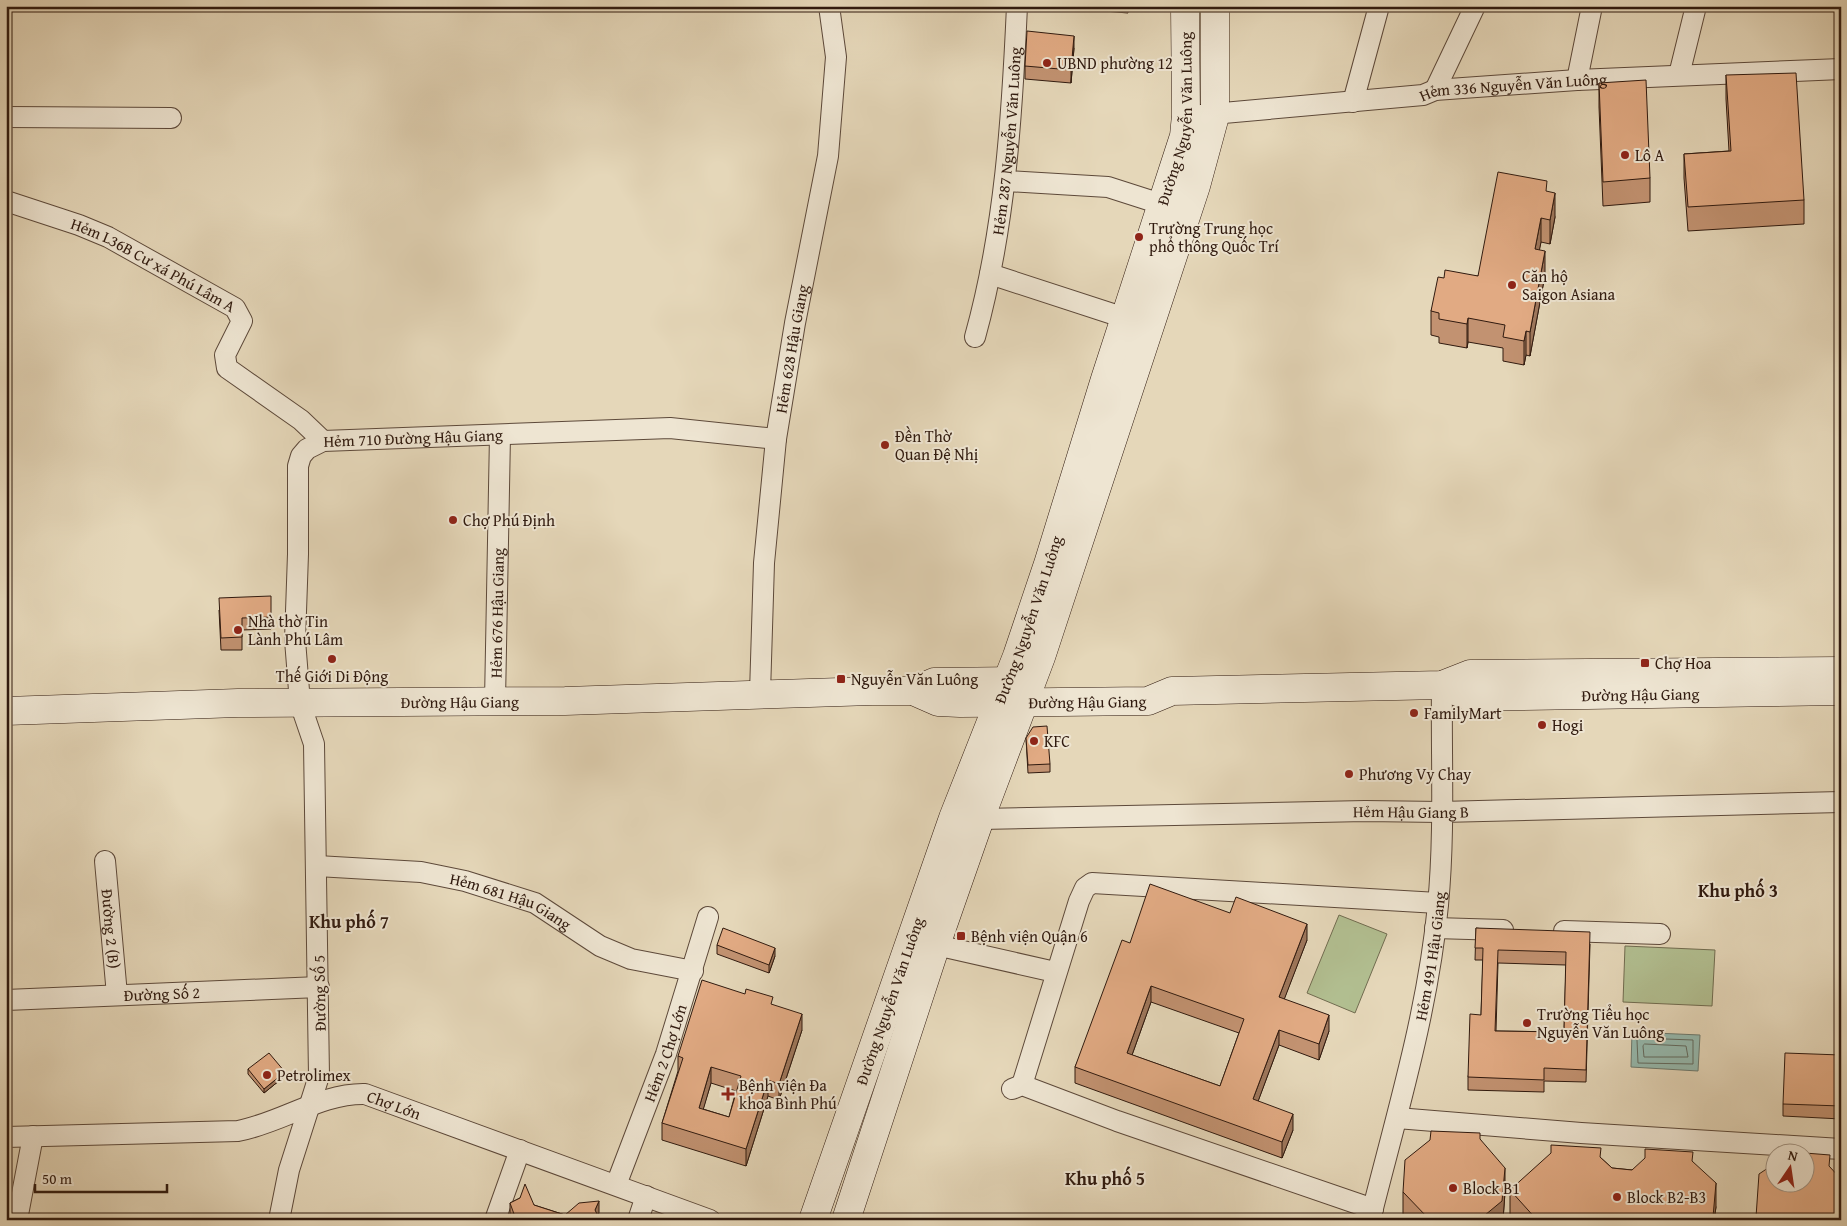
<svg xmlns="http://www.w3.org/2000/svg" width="1847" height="1226" font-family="'Gentium Book Plus',serif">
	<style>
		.green { fill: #b2bf91; stroke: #716c50 }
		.water { fill: #96baaf; stroke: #6d7a6f }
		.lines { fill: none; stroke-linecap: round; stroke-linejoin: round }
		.shore { stroke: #636a5f; stroke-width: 1 }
		.minor-casing { stroke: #5d493a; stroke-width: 22 }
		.secondary-casing { stroke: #301a0f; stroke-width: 29 }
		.minor { stroke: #eee5d2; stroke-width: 20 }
		.secondary { stroke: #eee5d2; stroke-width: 28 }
		.wall { fill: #c29271; stroke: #301a0f; fill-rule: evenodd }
		.shaded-wall { fill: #9e775c; stroke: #301a0f }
		.building { fill: #e1aa83; stroke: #301a0f; fill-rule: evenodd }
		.poi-dot { fill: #8f2418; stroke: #eee5d2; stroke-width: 2 }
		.labels { text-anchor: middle; stroke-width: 4; stroke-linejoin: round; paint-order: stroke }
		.poi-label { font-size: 16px; fill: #301a0f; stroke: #eee5d2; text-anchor: start }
		.street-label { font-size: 16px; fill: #301a0f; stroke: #eee5d2 }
		.neighbourhood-label { font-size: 18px; font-weight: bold; fill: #301a0f; stroke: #eee5d2 }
	</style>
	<rect width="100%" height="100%" fill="#e5d7b9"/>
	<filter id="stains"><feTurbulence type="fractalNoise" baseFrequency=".004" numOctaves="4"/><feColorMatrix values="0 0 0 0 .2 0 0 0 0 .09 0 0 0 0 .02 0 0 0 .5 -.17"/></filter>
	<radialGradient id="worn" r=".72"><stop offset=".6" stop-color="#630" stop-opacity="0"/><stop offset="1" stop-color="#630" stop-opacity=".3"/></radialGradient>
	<g class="green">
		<polygon points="1339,915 1387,934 1355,1013 1307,993"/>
		<polygon points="1625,946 1715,950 1712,1006 1623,1002"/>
	</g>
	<polygon class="water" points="1632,1032 1700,1035 1698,1071 1631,1067"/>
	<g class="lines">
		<g class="shore">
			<polygon points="1639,1038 1693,1040 1693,1064 1638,1063 1637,1040"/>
			<polygon points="1645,1044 1686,1046 1688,1057 1644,1057 1643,1046"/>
		</g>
		<g class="minor-casing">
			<g id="minor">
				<polyline points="1679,75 1696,6"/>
				<polyline points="1577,80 1592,6"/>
				<polyline points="1435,90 1475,6"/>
				<polyline points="1353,102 1379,6"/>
				<path id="s1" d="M1201,115L1423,95L1435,90L1577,80L1841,69"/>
				<polyline points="6,117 171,118"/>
				<polyline points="1006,181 1108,187 1161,204"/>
				<path id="s2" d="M6,201L79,225L108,237L235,308L242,321L225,355L227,368L301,420L323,441"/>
				<polyline points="990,274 1125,318"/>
				<path id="s3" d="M975,337C1005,229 1012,118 1017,6"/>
				<path id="s4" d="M760,693L764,563L776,439L795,323L828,156L836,57L829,6"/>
				<path id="s5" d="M495,701L500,435"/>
				<path id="s6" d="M980,819L1365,811L1441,812L1841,802"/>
				<path id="s7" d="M105,861L117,995"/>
				<path id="s8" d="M317,866L421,872L465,881L535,903L600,946L631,959L693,971"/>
				<polyline points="1435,928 1503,930"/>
				<polyline points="1564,931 1660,934"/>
				<polyline points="936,945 1055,972"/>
				<path id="s9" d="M6,1000L319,987"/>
				<polyline points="1022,1085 1079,901 1085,888 1092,883 1438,903"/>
				<polyline points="1012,1089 1022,1085 1117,1121 1373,1209"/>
				<polyline points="1397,1118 1581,1133 1841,1149"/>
				<path id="s10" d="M6,1137L238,1131C281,1123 321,1093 365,1094L710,1220"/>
				<path id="s11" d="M616,1185L666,1054L708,917"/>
				<polyline points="17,1220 33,1136"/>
				<path id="s12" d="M279,1220L289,1170L319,1076L314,744L300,703L295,640L298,554V466L301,456L307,449L323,441L670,428L776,439"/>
				<polyline points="495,1220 520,1150"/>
				<polyline points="638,1220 646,1196"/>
				<path id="s13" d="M1370,1220C1396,1116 1428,1012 1438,905C1445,832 1441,758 1442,685"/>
			</g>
		</g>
		<g class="secondary-casing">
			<g id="secondary">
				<path id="s14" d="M1442,685L1469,697L1841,691"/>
				<polyline points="913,691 934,682 1025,681"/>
				<path id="s15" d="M6,711L238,703L565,701L872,691H913L938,702L960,703L1148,701L1172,691L1442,685L1470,674L1841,671"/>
				<path id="s16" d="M813,1220L953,818L1017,656L1048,564L1105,379L1184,136L1186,115L1185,6"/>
				<polyline points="846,1220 936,945 980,819 1041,657 1196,186 1215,116 1215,6"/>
			</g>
		</g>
		<use href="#minor" class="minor"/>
		<use href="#secondary" class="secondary"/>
	</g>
	<g class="wall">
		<polygon points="1045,6 1128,6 1128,13"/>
		<polygon points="1074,48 1071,83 1025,79 1025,66"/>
		<polygon points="1726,75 1804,200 1804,224 1688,231 1684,178 1684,154 1729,151 1726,99"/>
		<polygon points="1599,83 1650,178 1650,202 1603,206 1599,107"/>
		<polygon points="1547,192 1555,217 1550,244 1541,242 1539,250 1545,275 1530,356 1526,355 1524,365 1503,361 1503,348 1468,342 1467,348 1439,343 1439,337 1431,335 1431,311 1444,278 1478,276"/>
		<polygon points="219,610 271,617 271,629 242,630 242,650 221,650"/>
		<polygon points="1026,738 1050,764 1050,772 1028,773"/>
		<path d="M1476,928L1590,944L1586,1082L1544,1081V1092L1468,1090V1077L1481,1015L1483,960H1475ZM1498,963L1566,965L1564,1032L1496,1031Z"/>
		<path d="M1307,940L1284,999L1329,1031L1319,1060L1279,1045L1258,1101L1293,1130L1282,1158L1075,1083V1067L1130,943ZM1151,1002L1239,1033L1220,1086L1132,1055Z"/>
		<polygon points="717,945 775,956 769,973 717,954"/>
		<path d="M773,1005L802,1030L779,1100L768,1096L746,1166L662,1140V1123L678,1071V1056ZM711,1083L736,1091L729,1117L703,1109Z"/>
		<polygon points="1841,1055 1841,1119 1783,1116 1783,1104"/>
		<polygon points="248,1069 285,1076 264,1093 248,1074"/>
		<polygon points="1480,1139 1505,1192 1503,1220 1406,1220 1403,1216 1403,1192"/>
		<polygon points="1601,1158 1612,1168 1632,1170 1693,1162 1716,1207 1714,1220 1515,1220 1510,1214 1510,1190"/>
		<polygon points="520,1198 534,1205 565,1215 599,1213 512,1220 510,1216 510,1203"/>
	</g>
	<g class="shaded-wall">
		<polygon points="1074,36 1074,48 1071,83 1071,70"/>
		<polygon points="1555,193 1555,217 1550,244 1550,220"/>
		<polygon points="1541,218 1541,242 1535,273 1535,249"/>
		<polygon points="1545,251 1545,275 1530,356 1530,332"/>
		<polygon points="1468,318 1468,342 1467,348 1467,324"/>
		<polygon points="1526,331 1526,355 1524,365 1524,341"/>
		<polygon points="1307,924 1307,940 1279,1013 1279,997"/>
		<polygon points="775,948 775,956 769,973 769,965"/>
		<polygon points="1151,986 1151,1002 1127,1069 1127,1053"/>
		<polygon points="802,1014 802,1030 779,1100 779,1084"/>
		<polygon points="1329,1015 1329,1031 1319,1060 1319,1044"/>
		<polygon points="1279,1030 1279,1045 1253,1115 1253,1099"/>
		<polygon points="711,1067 711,1083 699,1124 699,1108"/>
		<polygon points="285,1072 285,1076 264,1093 264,1089"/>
		<polygon points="768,1080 768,1096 746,1166 746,1149"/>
		<polygon points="1293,1114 1293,1130 1282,1158 1282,1142"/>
		<polygon points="1505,1168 1505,1192 1503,1220 1479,1220"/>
		<polygon points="1716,1183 1716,1207 1714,1220 1709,1220"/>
		<polygon points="599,1201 599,1213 596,1220 595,1210"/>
	</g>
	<g class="building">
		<polygon points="1027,31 1074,36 1071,70 1025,66"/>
		<polygon points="1796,73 1804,200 1688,207 1684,154 1731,151 1726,75"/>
		<polygon points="1646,80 1650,178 1603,182 1599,83"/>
		<polygon points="1498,172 1547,181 1546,191 1555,193 1550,220 1541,218 1535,249 1545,251 1530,332 1526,331 1524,341 1503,337 1505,325 1468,318 1467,324 1439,319 1439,313 1431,311 1438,277 1444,278 1445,270 1478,276"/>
		<polygon points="271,596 271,617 242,618 242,637 221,638 219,598"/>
		<polygon points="1047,726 1050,764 1028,765 1026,738 1033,727"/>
		<path d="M1150,884L1230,913L1236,897L1307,924L1279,997L1329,1015L1319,1044L1279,1030L1253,1099L1293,1114L1282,1142L1075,1067L1122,940L1130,943ZM1151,986L1244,1019L1220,1086L1127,1053Z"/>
		<polygon points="723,928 775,948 769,965 717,945"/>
		<path d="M1476,928L1590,932L1586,1070L1544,1068V1080L1468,1077L1470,1014L1481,1015L1483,948H1475ZM1498,950L1566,952L1564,1032L1495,1031Z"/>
		<path d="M702,980L745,994L746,989L773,997L771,1004L802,1014L779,1084L768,1080L746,1149L662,1123L683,1058L678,1056ZM711,1067L741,1076L729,1117L699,1108Z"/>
		<polygon points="269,1053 285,1072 264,1089 248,1069"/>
		<polygon points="1785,1053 1841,1055 1841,1106 1783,1104"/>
		<polygon points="1431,1131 1480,1133 1480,1139 1505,1168 1502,1201 1479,1220 1428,1220 1428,1218 1403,1192 1405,1160 1430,1140"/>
		<polygon points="1551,1145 1601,1148 1600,1157 1612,1168 1632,1170 1645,1158 1645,1149 1693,1152 1692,1161 1716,1183 1713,1217 1709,1220 1537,1220 1510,1190 1551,1153"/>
		<polygon points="1780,1151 1830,1155 1829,1166 1841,1179 1841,1220 1760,1220 1756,1217 1759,1174 1774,1164 1774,1184 1804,1184 1804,1154 1779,1154"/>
		<polygon points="525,1184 534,1205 565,1215 579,1203 599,1201 595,1210 600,1220 512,1220 514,1214 510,1203 520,1198"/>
	</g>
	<g class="poi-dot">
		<circle cx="1047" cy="63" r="5"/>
		<circle cx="1625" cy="155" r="5"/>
		<circle cx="1139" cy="237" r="5"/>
		<circle cx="1512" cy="285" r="5"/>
		<circle cx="885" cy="445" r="5"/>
		<circle cx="453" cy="520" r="5"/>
		<circle cx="238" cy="630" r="5"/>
		<circle cx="332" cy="659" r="5"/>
		<rect x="1640" y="658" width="10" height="10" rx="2.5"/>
		<rect x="836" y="674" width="10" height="10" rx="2.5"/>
		<circle cx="1414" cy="713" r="5"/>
		<circle cx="1542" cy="725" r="5"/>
		<circle cx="1034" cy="741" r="5"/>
		<circle cx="1349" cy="774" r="5"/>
		<rect x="956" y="931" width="10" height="10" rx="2.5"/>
		<circle cx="1527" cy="1023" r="5"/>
		<circle cx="267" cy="1075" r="5"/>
		<path d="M725.5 1086.5h5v5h5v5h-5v5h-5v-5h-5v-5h5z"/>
		<circle cx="1453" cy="1188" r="5"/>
		<circle cx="1617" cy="1197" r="5"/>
	</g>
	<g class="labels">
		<g class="poi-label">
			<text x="1057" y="69">UBND phường 12</text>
			<text x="1635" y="161">Lô A</text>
			<text x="1149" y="234">Trường Trung học<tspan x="1149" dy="18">phổ thông Quốc Trí</tspan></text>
			<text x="1522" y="282">Căn hộ<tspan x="1522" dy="18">Saigon Asiana</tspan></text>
			<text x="895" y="442">Đền Thờ<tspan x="895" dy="18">Quan Đệ Nhị</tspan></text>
			<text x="463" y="526">Chợ Phú Định</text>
			<text x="248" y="627">Nhà thờ Tin<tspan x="248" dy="18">Lành Phú Lâm</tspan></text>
			<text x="1655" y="669">Chợ Hoa</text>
			<text x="332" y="682" text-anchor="middle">Thế Giới Di Động</text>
			<text x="851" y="685">Nguyễn Văn Luông</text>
			<text x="1424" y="719">FamilyMart</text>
			<text x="1552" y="731">Hogi</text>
			<text x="1044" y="747">KFC</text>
			<text x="1359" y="780">Phương Vy Chay</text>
			<text x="971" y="942">Bệnh viện Quận 6</text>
			<text x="1537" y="1020">Trường Tiểu học<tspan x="1537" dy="18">Nguyễn Văn Luông</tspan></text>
			<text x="277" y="1081">Petrolimex</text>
			<text x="739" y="1091">Bệnh viện Đa<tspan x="739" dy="18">khoa Bình Phú</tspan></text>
			<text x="1463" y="1194">Block B1</text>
			<text x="1627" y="1203">Block B2-B3</text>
		</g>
		<g class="street-label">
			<text dy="6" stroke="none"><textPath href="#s1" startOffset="314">Hẻm 336 Nguyễn Văn Luông</textPath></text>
			<text dy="6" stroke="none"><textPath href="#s16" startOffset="1162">Đường Nguyễn Văn Luông</textPath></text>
			<text dy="6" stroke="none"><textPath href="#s3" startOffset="199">Hẻm 287 Nguyễn Văn Luông</textPath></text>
			<text dy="6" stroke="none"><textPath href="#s2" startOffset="161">Hẻm L36B Cư xá Phú Lâm A</textPath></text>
			<text dy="6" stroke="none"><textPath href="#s4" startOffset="346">Hẻm 628 Hậu Giang</textPath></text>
			<text dy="6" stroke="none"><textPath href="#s12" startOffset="890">Hẻm 710 Đường Hậu Giang</textPath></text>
			<text dy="6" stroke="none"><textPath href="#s5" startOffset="88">Hẻm 676 Hậu Giang</textPath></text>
			<text dy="6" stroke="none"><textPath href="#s16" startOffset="638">Đường Nguyễn Văn Luông</textPath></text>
			<text dy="6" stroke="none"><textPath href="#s14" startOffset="201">Đường Hậu Giang</textPath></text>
			<text dy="6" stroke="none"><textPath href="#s15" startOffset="1084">Đường Hậu Giang</textPath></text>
			<text dy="6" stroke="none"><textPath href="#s15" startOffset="454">Đường Hậu Giang</textPath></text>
			<text dy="6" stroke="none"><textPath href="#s6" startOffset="431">Hẻm Hậu Giang B</textPath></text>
			<text dy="6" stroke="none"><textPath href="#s8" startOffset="199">Hẻm 681 Hậu Giang</textPath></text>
			<text dy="6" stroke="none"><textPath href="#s7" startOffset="68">Đường 2 (B)</textPath></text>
			<text dy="6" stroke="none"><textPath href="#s13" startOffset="271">Hẻm 491 Hậu Giang</textPath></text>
			<text dy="6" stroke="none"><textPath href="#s9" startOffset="156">Đường Số 2</textPath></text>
			<text transform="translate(319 993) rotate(-91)" y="6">Đường Số 5</text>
			<text dy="6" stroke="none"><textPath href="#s16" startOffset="232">Đường Nguyễn Văn Luông</textPath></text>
			<text dy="6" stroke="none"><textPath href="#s11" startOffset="141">Hẻm 2 Chợ Lớn</textPath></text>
			<text dy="6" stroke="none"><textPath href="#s10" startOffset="396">Chợ Lớn</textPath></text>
		</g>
		<g class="neighbourhood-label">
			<text x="1738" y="897">Khu phố 3</text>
			<text x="349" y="928">Khu phố 7</text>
			<text x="1105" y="1185">Khu phố 5</text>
		</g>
	</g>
	<rect width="1847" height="1226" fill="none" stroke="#e5d7b9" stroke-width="25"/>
	<rect x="8" y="8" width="1832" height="1211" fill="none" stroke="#301a0f" stroke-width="2.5"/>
	<rect x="12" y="12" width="1822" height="1201" fill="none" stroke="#301a0f"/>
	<g transform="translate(1790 1168) rotate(13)"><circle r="24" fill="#eee5d2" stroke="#a29484"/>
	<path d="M0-4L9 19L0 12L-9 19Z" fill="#8f2418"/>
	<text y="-8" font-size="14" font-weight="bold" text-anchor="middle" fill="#301a0f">N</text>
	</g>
	<path d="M35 1184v8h132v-8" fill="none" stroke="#301a0f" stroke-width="2.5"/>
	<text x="42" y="1184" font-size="15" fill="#301a0f" stroke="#eee5d2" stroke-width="4" paint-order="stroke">50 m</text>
	<rect width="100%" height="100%" filter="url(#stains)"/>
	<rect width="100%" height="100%" fill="url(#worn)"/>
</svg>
